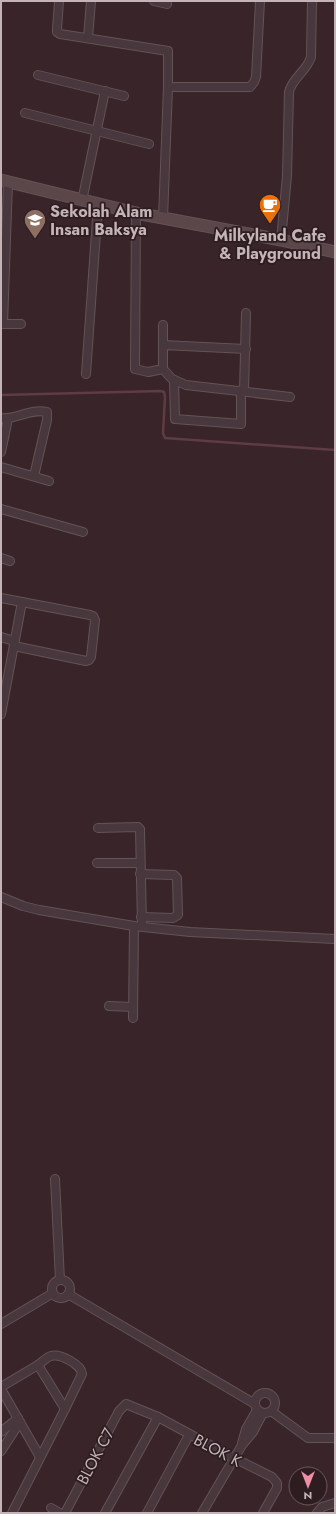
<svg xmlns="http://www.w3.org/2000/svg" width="336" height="1514" font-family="Jost,sans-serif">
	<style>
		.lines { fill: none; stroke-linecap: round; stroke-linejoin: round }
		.stream { stroke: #5f3b44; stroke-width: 2.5 }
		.minor-casing { stroke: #635357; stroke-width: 10 }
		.secondary-casing { stroke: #635357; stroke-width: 13 }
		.minor { stroke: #48373c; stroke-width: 8 }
		.secondary { stroke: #5b464a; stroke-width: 11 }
		.labels { text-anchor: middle; stroke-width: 3.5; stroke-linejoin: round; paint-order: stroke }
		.poi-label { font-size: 16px; font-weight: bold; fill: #c4b3b7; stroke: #2d1d21; text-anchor: start }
		.street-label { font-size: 16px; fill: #c4b3b7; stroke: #2d1d21 }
	</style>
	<rect width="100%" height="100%" fill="#382429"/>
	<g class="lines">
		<polyline class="stream" points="1,395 161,391 164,392 165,397 163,433 165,438 335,450"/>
		<g class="minor-casing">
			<g id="minor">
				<polyline points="59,1 57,29 57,32 60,34 168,51 168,87 163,218"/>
				<polyline points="154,1 167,4"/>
				<polyline points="88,38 91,1"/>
				<polyline points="38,75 124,96"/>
				<polyline points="168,87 250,87 254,82 256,77 260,1"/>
				<polyline points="25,113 149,144"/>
				<polyline points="82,201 105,91"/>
				<polyline points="136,213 135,369 148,372 163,369"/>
				<path d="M281,240L287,176L289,92C292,78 307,71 311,57L312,1"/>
				<polyline points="1,324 21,324"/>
				<polyline points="3,324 8,182"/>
				<polyline points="163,345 163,325"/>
				<polyline points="246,349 163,345 163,369 172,379 186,385 290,397"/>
				<polyline points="86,374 98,204"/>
				<polyline points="174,380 175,419 241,424 241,390"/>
				<polyline points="244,391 246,313"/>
				<path d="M1,418C16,420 31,408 47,412V420L34,476"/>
				<polyline points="1,452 8,419"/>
				<polyline points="1,467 49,481"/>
				<polyline points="1,509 83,532"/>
				<polyline points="1,558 10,561"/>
				<polyline points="1,598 90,615 93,616 95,620 91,657 89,660 86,661 14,646"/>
				<polyline points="1,637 14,641"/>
				<polyline points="1,714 22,602"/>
				<polyline points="98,828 138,827 140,829 142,926"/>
				<polyline points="97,863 140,863"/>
				<polyline points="140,874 174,875 177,878 178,915 173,918 141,917"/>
				<polyline points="1,897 23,906 39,910 134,926 190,932 335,939"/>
				<polyline points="109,1006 133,1007"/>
				<polyline points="133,1018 134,926"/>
				<polyline points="55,1179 60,1280"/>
				<circle cx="61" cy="1289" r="9"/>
				<polyline points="68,1294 255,1404"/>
				<polyline points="1,1324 53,1293"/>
				<polyline points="1,1387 38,1365 65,1409"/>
				<polyline points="1,1389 40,1457"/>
				<circle cx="265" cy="1403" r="10"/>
				<polyline points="271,1411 308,1438 335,1438"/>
				<polyline points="1,1432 18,1418"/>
				<polyline points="242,1443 246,1429 257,1410"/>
				<polyline points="1,1451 20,1422"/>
				<polyline points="51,1508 60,1513"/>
				<path d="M12,1513L65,1409L82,1374C82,1365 60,1353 51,1356C47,1357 42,1362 38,1365"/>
				<polyline points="65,1513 119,1411 126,1404 158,1417 234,1458 272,1477 277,1483 277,1488 263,1513"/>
				<polyline points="105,1513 158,1417"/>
				<polyline points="147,1513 189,1435"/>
				<polyline points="202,1513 242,1445 253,1432 263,1413"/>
				<polyline points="317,1513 322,1507 335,1503"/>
			</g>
		</g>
		<g class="secondary-casing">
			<polyline id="secondary" points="1,180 136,213 281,240 335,252"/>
		</g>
		<use href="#minor" class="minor"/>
		<use href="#secondary" class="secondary"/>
	</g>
	<defs>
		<g id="cafe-pin" transform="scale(1.15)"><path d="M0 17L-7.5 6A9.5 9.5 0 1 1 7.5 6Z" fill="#e8710a" stroke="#2d1d21"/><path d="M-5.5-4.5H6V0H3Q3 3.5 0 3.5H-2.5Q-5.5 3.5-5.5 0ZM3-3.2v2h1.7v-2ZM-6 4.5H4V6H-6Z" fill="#fff"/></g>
		<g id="school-pin" transform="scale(1.15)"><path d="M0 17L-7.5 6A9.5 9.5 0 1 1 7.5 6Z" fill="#8d6e63" stroke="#2d1d21"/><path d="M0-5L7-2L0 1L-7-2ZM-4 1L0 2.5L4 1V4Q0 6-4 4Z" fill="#fff"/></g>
	</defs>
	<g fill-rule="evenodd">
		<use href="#cafe-pin" x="270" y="205"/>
		<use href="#school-pin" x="35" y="220"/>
	</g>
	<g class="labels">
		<g class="poi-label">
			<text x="50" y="217">Sekolah Alam<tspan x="50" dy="18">Insan Baksya</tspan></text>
			<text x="270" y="241" text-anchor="middle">Milkyland Cafe<tspan x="270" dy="18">&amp; Playground</tspan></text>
		</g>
		<g class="street-label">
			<text transform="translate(218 1450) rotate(28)" y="6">BLOK K</text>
			<text transform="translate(95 1456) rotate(-62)" y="6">BLOK C7</text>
		</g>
	</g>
	<rect width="336" height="1514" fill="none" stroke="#c4b3b7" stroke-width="4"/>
	<g transform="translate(308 1486) rotate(180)"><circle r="19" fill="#2d1d21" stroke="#69595d"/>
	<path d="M0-3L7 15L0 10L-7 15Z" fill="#ec8fa4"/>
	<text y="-6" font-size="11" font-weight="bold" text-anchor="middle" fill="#c4b3b7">N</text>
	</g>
</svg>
